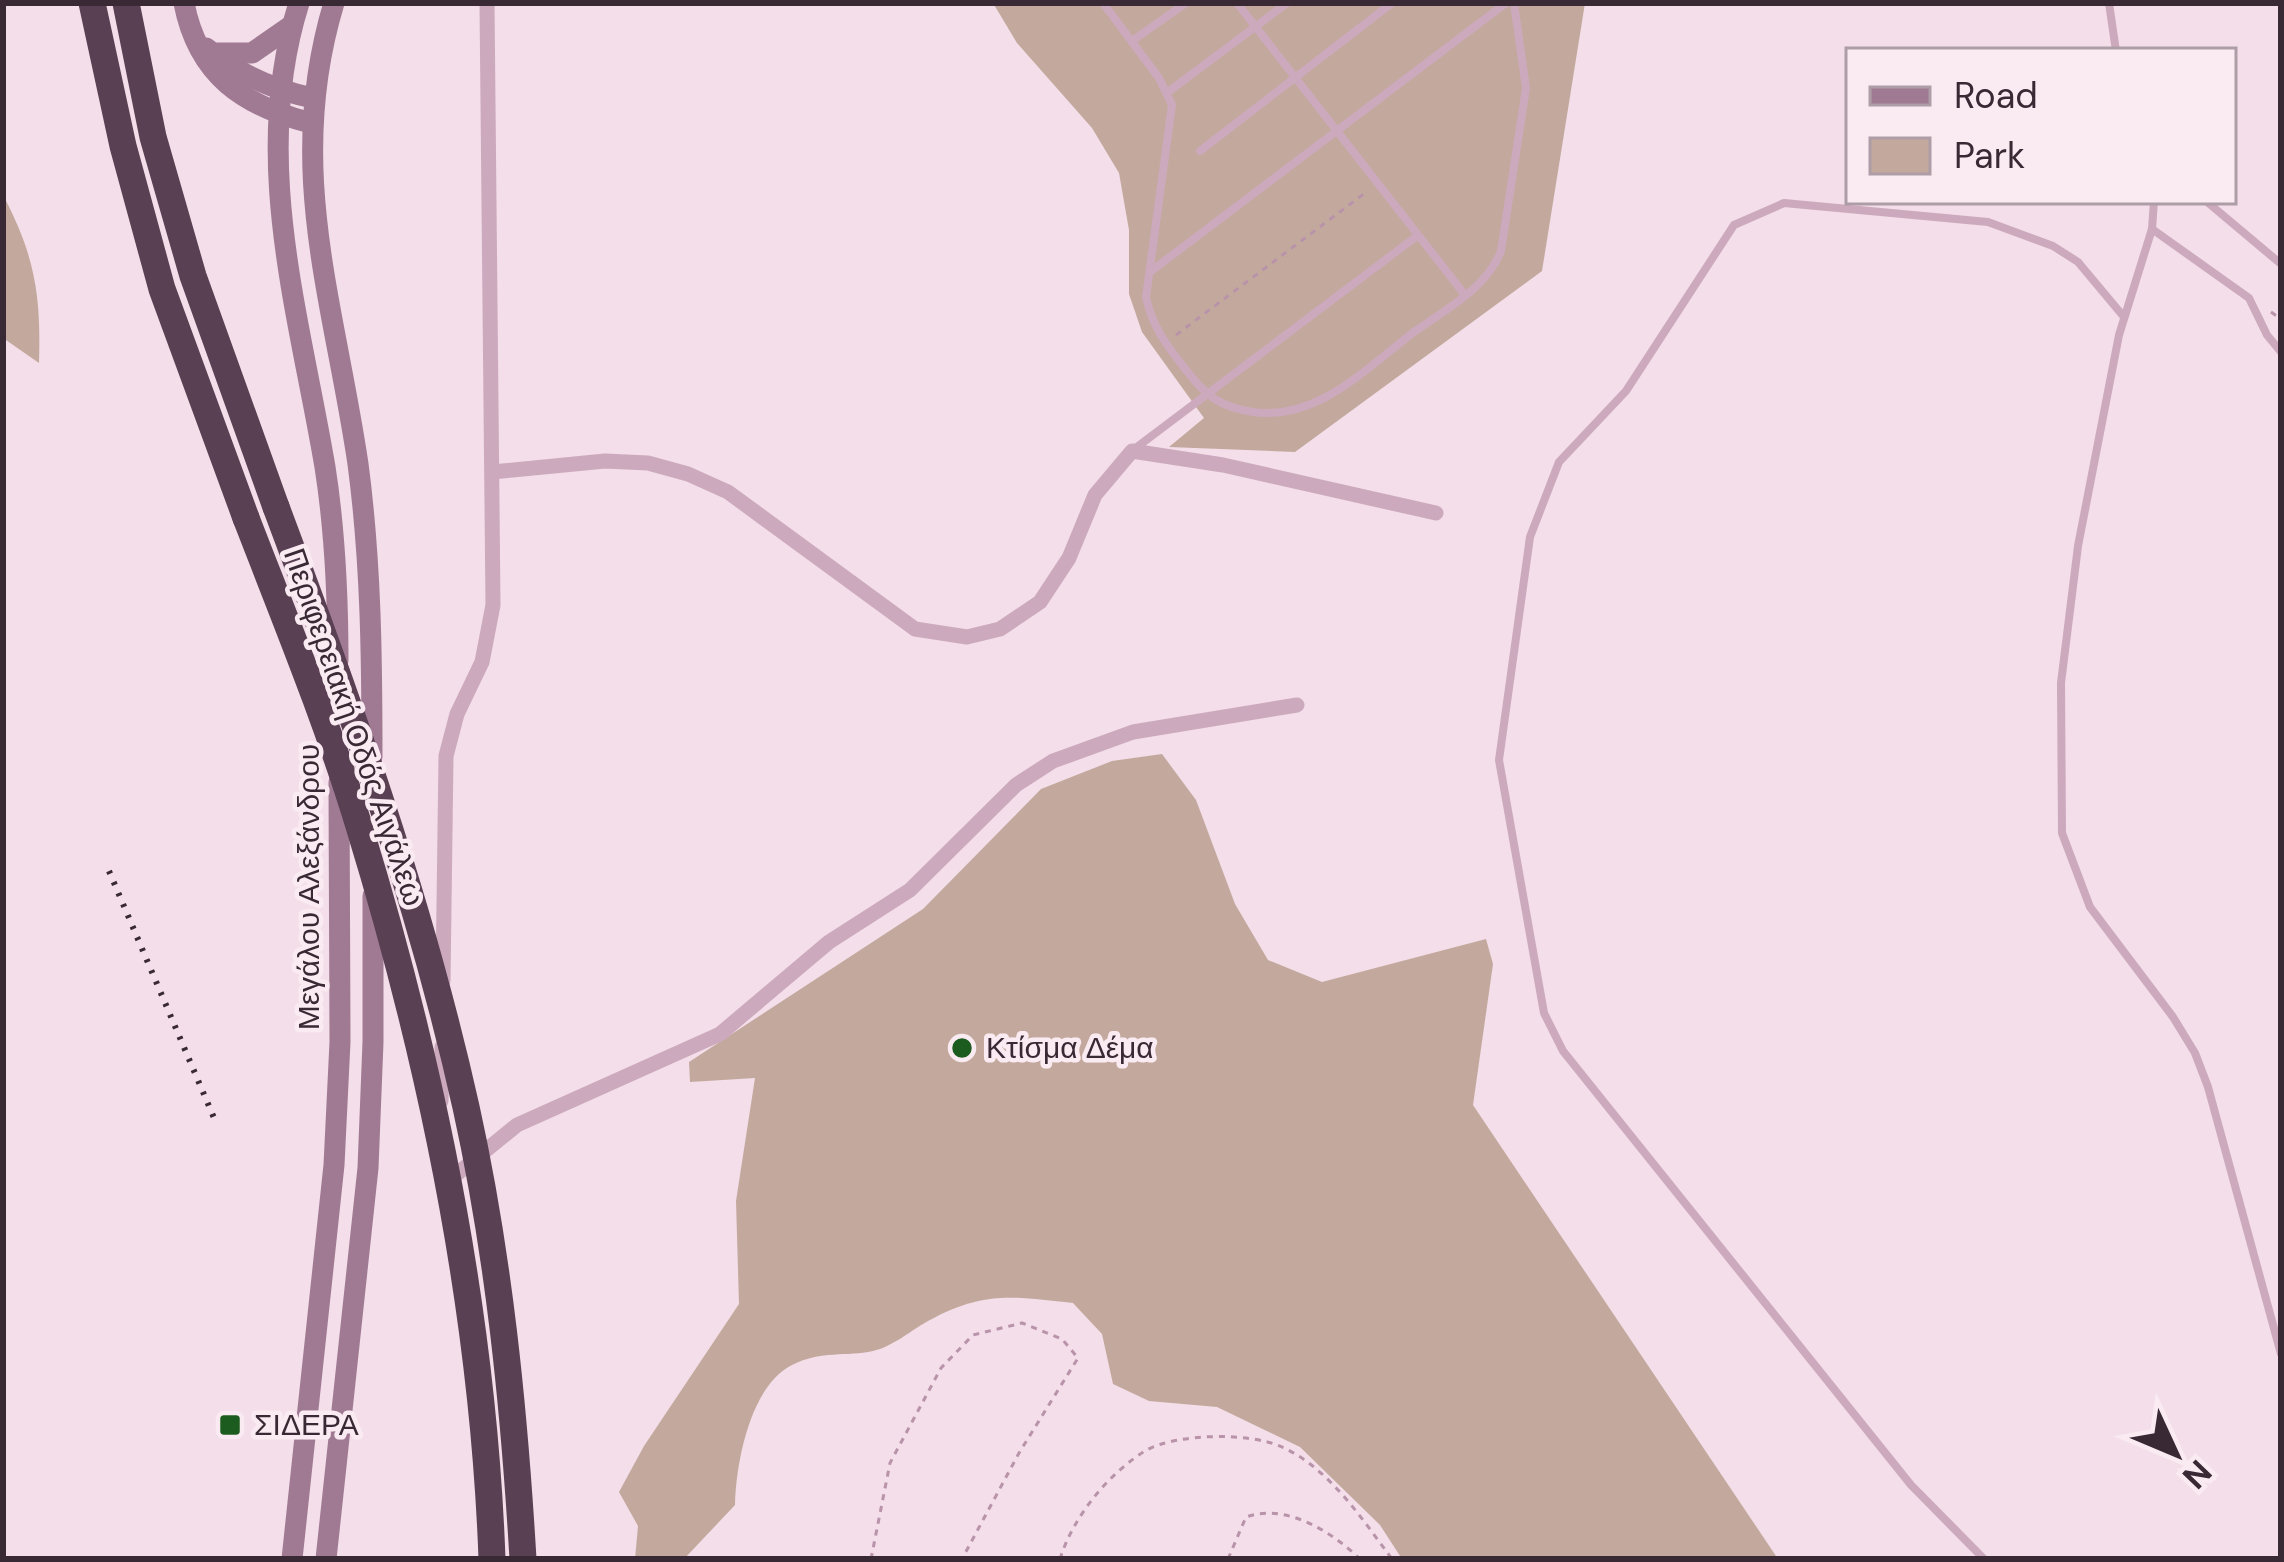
<svg xmlns="http://www.w3.org/2000/svg" width="2284" height="1562" font-family="'DM Sans',sans-serif">
	<style>
		.green { fill: #c3a99d }
		.lines { fill: none; stroke-linecap: round; stroke-linejoin: round }
		.path { stroke: #b893a9; stroke-width: 3; stroke-dasharray: 6 6; stroke-linecap: butt }
		.lane { stroke: #cca9bd; stroke-width: 8 }
		.street { stroke: #cca9bd; stroke-width: 15 }
		.secondary { stroke: #a07a93; stroke-width: 21 }
		.highway { stroke: #5a4053; stroke-width: 27 }
		.rail { stroke: #392934; stroke-width: 6; stroke-dasharray: 3 9; stroke-linecap: butt }
		.highway-bridge { stroke: #5a4053; stroke-width: 27 }
		.poi-dot { fill: #1d5c1f; stroke: #faebf2; stroke-width: 4.5 }
		.labels { text-anchor: middle; stroke-width: 9; stroke-linejoin: round; paint-order: stroke }
		.street-label { font-size: 30px; fill: #392934; stroke: #faebf2 }
		.poi-label { font-size: 30px; fill: #392934; stroke: #faebf2; text-anchor: start }
	</style>
	<rect width="100%" height="100%" fill="#f3dee9"/>
	<g class="green">
		<polygon points="993,3 1585,3 1542,271 1295,452 1169,447 1204,418 1142,332 1129,294 1129,230 1119,173 1092,128 1017,43"/>
		<path d="M3,195C35,256 41,295 39,363L3,338Z"/>
		<path d="M1162,754L1196,800L1235,904L1268,960L1322,982L1486,939L1493,964L1473,1105L1778,1559H1402L1380,1525L1300,1447L1217,1407L1149,1401L1113,1384L1102,1334L1073,1303C1015,1297 985,1290 930,1320C913,1329 892,1347 873,1351C846,1357 822,1350 792,1365C750,1386 736,1463 735,1505L684,1559H635L638,1526L619,1492L644,1446L739,1304L736,1201L755,1078L690,1082L689,1062L923,909L1041,789L1112,761Z"/>
	</g>
	<g class="lines">
		<g class="path">
			<polyline points="2271,312 2281,319"/>
			<polyline points="1176,335 1365,193"/>
			<polyline points="871,1559 890,1463 941,1368 973,1335 1022,1323 1062,1339 1078,1358 1019,1453 962,1559"/>
			<path d="M1060,1559C1073,1517 1108,1474 1145,1451C1176,1433 1250,1432 1282,1447C1329,1468 1362,1519 1392,1559"/>
			<path d="M1228,1559L1246,1517C1286,1503 1331,1531 1360,1559"/>
		</g>
		<g class="lane">
			<path d="M1103,3L1159,78L1172,105L1146,297C1152,327 1168,347 1186,370C1206,396 1220,407 1253,412C1318,421 1366,368 1414,332C1445,310 1487,288 1501,251L1526,88L1514,3"/>
			<polyline points="1237,3 1465,295"/>
			<polyline points="2109,3 2116,51"/>
			<polyline points="1132,41 1186,3"/>
			<polyline points="1168,92 1287,3"/>
			<polyline points="1200,151 1392,3"/>
			<polyline points="2154,201 2152,229 2119,335 2078,546 2061,683 2062,833 2090,907 2173,1017 2195,1053 2208,1087 2281,1354"/>
			<polyline points="2206,201 2281,264"/>
			<polyline points="2152,229 2249,298 2267,335 2281,352"/>
			<polyline points="1150,272 1506,3"/>
			<polyline points="1133,450 1417,236"/>
			<polyline points="1984,1559 1911,1485 1563,1051 1544,1013 1499,760 1530,537 1559,462 1626,391 1734,225 1784,203 1988,222 2053,246 2078,262 2124,317"/>
		</g>
		<g class="street">
			<polyline points="493,472 605,461 648,463 688,474 728,492 915,629 967,637 1000,629 1040,602 1069,558 1095,495 1132,451 1223,465 1436,513"/>
			<polyline points="443,981 446,756 457,714 482,662 493,605 487,3"/>
			<polyline points="441,1101 442,1047"/>
			<polyline points="447,1182 517,1125 720,1034 829,942 910,890 1016,785 1053,761 1133,732 1297,705"/>
		</g>
		<g class="secondary">
			<path d="M184,3C198,76 244,106 311,123"/>
			<path d="M299,3C250,158 299,313 325,467C335,531 338,596 338,661"/>
			<path d="M334,3C284,168 334,301 358,464C371,562 372,658 372,757"/>
			<path d="M206,48C238,74 273,90 313,98"/>
			<polyline points="217,53 252,53 291,26"/>
			<polyline points="292,1559 334,1165 340,1042 339,782"/>
			<polyline points="326,1559 368,1168 373,1042 373,896"/>
		</g>
		<g class="highway">
			<polyline points="92,3 123,146 162,289 246,518"/>
			<polyline points="126,3 153,137 193,276 276,507"/>
		</g>
		<polyline class="rail" points="109,871 217,1125"/>
		<g class="highway-bridge">
			<path d="M276,507C350,704 420,901 466,1107C499,1256 514,1407 523,1559"/>
			<path d="M246,518C285,619 327,721 359,826C432,1064 483,1309 492,1559"/>
		</g>
	</g>
	<g class="poi-dot">
		<circle cx="962" cy="1048" r="12"/>
		<rect x="218" y="1413" width="24" height="24" rx="6"/>
	</g>
	<g class="labels">
		<g class="street-label">
			<text transform="translate(354 727) rotate(71)" y="10">Περιφερειακή Οδός Αιγάλεω</text>
			<text transform="translate(309 887) rotate(-90)" y="10">Μεγάλου Αλεξάνδρου</text>
		</g>
		<g class="poi-label">
			<text x="986" y="1058">Κτίσμα Δέμα</text>
			<text x="254" y="1435">ΣΙΔΕΡΑ</text>
		</g>
	</g>
	<rect width="2284" height="1562" fill="none" stroke="#392934" stroke-width="12"/>
	<rect x="1846" y="48" width="390" height="156" fill="#faebf2" stroke="#ad9da6" stroke-width="3"/>
	<rect x="1870" y="87" width="60" height="18" fill="#a07a93" stroke="#ad9da6" stroke-width="3"/>
	<text x="1954" y="108" font-size="36" fill="#392934">Road</text>
	<rect x="1870" y="138" width="60" height="36" fill="#c3a99d" stroke="#ad9da6" stroke-width="3"/>
	<text x="1954" y="168" font-size="36" fill="#392934">Park</text>
	<g transform="translate(2176 1454) rotate(134)" stroke="#faebf2" stroke-width="9" paint-order="stroke">
	<path d="M0-9L21 45L0 30L-21 45Z" fill="#392934"/>
	<text y="-18" font-size="33" font-weight="bold" text-anchor="middle" fill="#392934">N</text>
	</g>
</svg>
